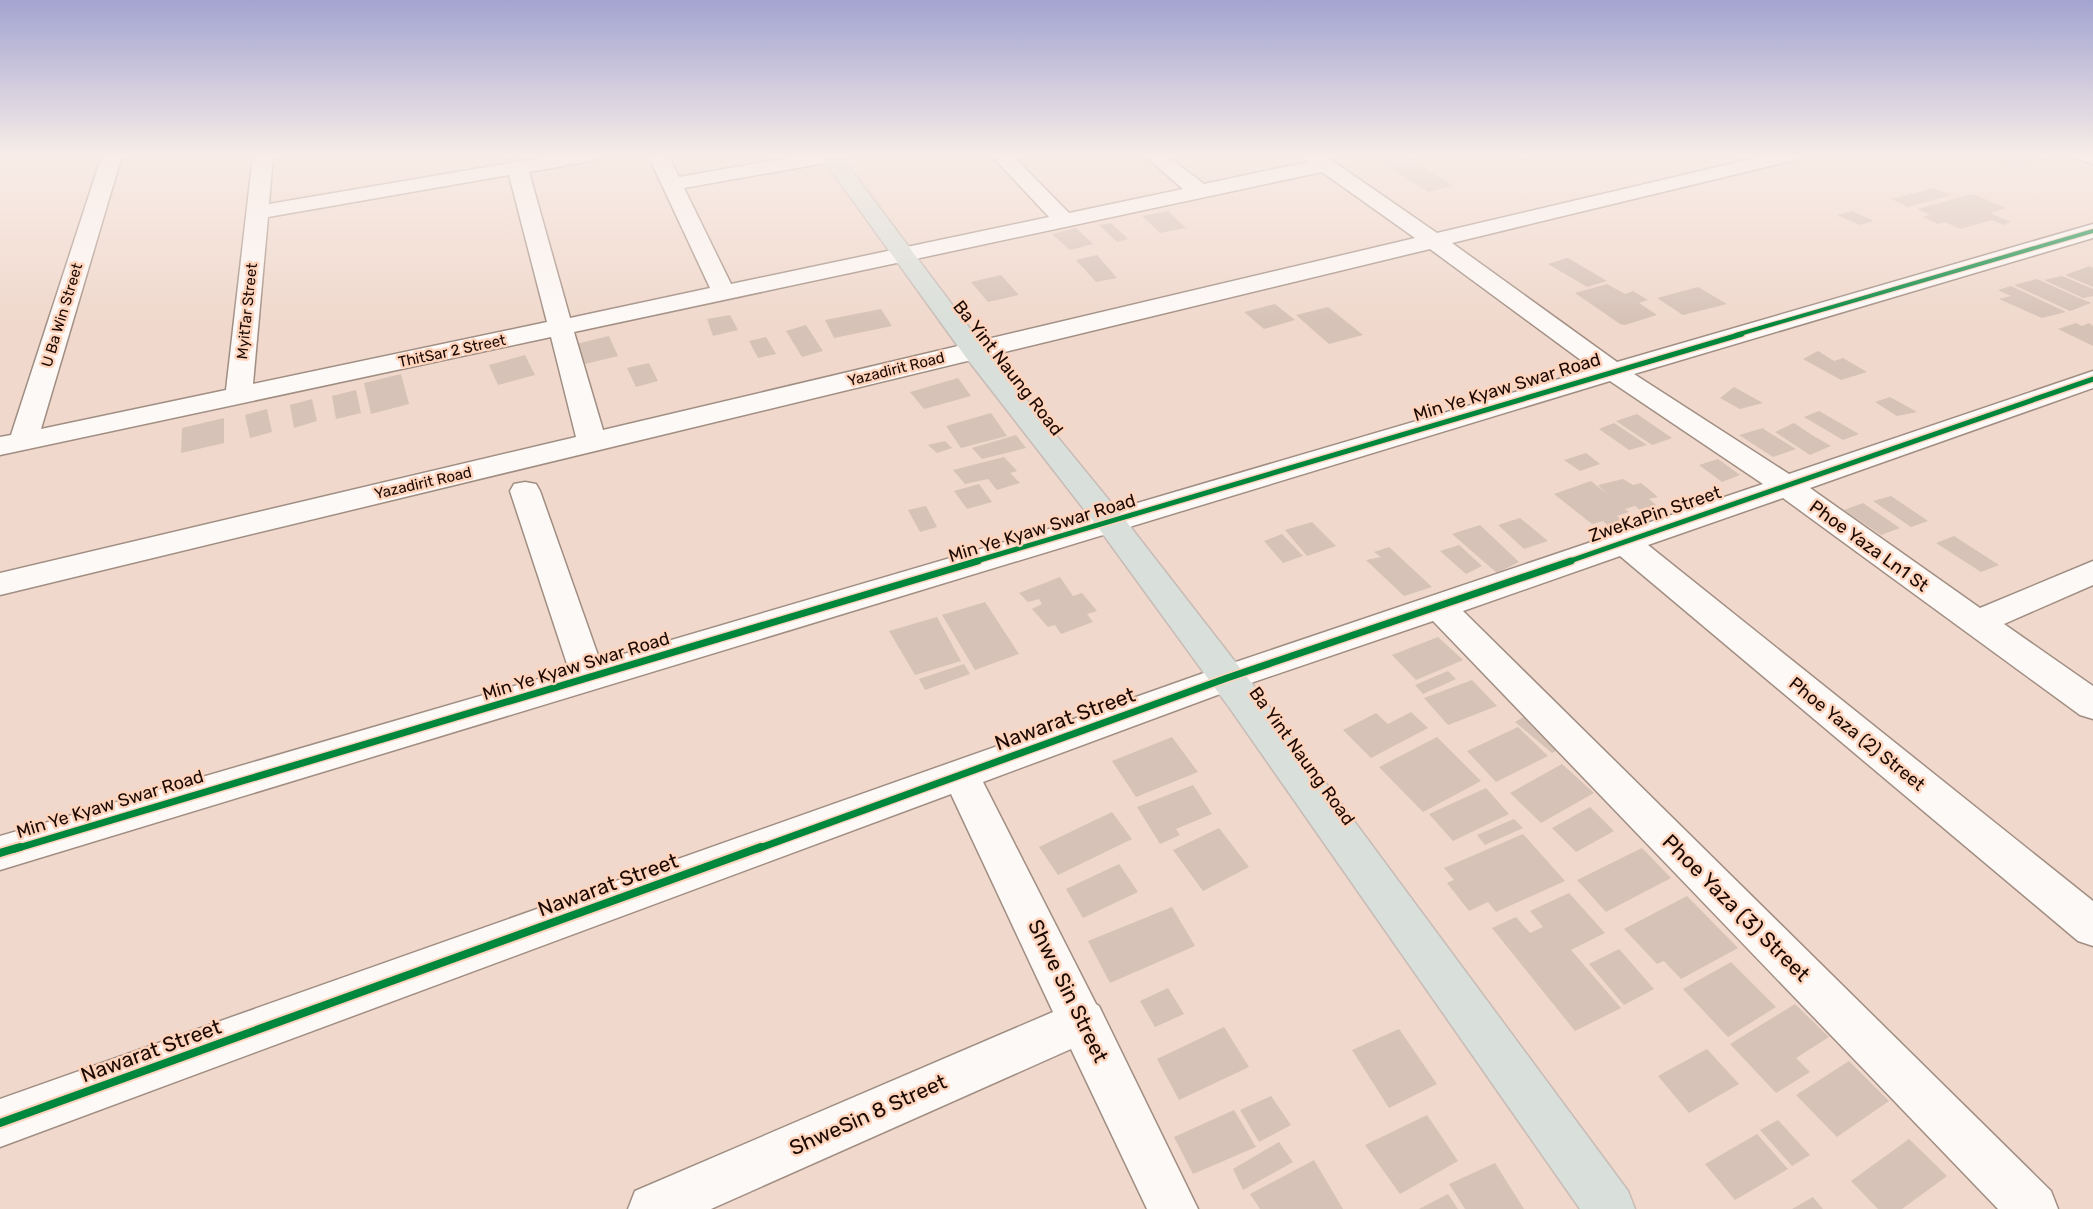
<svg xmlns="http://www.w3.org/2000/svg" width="2093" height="1209" font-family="Rubik,sans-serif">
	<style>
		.building { fill: #d6c2b7 }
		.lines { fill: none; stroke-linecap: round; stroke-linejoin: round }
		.minor-casing { stroke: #a18e83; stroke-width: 3 }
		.major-casing { stroke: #c8bbb6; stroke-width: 3 }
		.minor { fill: #fdf9f7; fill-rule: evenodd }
		.major { fill: #d9dfda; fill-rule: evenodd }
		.cycleway-far3-casing { stroke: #ffd4bd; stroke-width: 6 }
		.cycleway-far2-casing { stroke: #ffd4bd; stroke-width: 8 }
		.cycleway-far1-casing { stroke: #ffd4bd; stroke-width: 10 }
		.cycleway-casing { stroke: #ffd4bd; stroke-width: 12 }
		.cycleway-far3 { stroke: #00873e; stroke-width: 4 }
		.cycleway-far2 { stroke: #00873e; stroke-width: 5 }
		.cycleway-far1 { stroke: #00873e; stroke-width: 7 }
		.cycleway { stroke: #00873e; stroke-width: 8 }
		.labels { text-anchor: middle; stroke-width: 5; stroke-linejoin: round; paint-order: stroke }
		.far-street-label { font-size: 15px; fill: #1c0a03; stroke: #ffd4bd }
		.street-label { font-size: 18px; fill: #1c0a03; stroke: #ffd4bd }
		.near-street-label { font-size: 21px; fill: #1c0a03; stroke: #ffd4bd }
	</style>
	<rect width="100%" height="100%" fill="#f0d8cc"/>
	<g class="building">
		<polygon points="1370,155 1405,155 1454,186 1428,192"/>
		<polygon points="1983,155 2036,155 2046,159 2012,167"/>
		<polygon points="1933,188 1951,195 1908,207 1891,199"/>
		<polygon points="1973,194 2006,208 1990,213 2011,222 2003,225 1992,220 1960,229 1945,222 1938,224 1922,217 1930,215 1917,209"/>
		<polygon points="1168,211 1186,228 1160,233 1142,216"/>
		<polygon points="1852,211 1874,221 1860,225 1837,215"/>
		<polygon points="1111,223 1128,239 1117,242 1099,225"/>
		<polygon points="1076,228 1093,244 1070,250 1052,234"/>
		<polygon points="1097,255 1117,278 1096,282 1076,260"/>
		<polygon points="1567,258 1568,258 1607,281 1587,287 1548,264"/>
		<polygon points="2090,266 2093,268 2093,287 2065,275"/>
		<polygon points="1001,275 1019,295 988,302 971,282"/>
		<polygon points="2062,276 2093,289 2093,296 2083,298 2044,280"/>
		<polygon points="2037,279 2079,298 2091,303 2070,311 2014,285"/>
		<polygon points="1607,284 1625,294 1633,291 1648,300 1639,303 1657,315 1625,325 1620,324 1575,293"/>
		<polygon points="2011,286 2066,312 2042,318 1999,299 2011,296 1998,290"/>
		<polygon points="1698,287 1727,304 1683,315 1657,298"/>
		<polygon points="1275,304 1295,320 1264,329 1244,312"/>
		<polygon points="1328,307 1363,335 1329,344 1296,315"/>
		<polygon points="881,309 892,326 834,338 825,320"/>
		<polygon points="730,315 738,330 713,336 707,319"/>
		<polygon points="2076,323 2082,326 2089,323 2093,326 2093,346 2058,329"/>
		<polygon points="806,325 823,351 802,357 786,331"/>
		<polygon points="609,336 618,356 585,364 576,344"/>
		<polygon points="766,337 776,354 758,358 749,341"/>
		<polygon points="1818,351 1834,361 1843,358 1867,372 1841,380 1803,359"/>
		<polygon points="525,355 535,375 498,385 489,365"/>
		<polygon points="649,363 658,381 636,387 627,368"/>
		<polygon points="401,374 409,404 371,414 364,383"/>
		<polygon points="958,378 971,396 924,409 910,392"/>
		<polygon points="1734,387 1763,403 1740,409 1720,398"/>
		<polygon points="356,390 361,413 336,419 332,396"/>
		<polygon points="1890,397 1917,412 1897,416 1875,402"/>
		<polygon points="312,399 317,421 294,428 290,405"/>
		<polygon points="267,409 272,432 250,438 245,415"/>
		<polygon points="1819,411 1859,434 1843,440 1804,417"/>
		<polygon points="991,413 1007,436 961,448 946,426"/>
		<polygon points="1637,414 1672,438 1652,445 1616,421"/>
		<polygon points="224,418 224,443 181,453 182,428"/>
		<polygon points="1614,423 1647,445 1629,450 1599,429"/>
		<polygon points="1794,423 1812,435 1831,446 1810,455 1775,432"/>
		<polygon points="1763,428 1765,430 1796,449 1773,457 1739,435"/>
		<polygon points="1016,435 1026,448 982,459 972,448"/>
		<polygon points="945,441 952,448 937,453 928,445"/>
		<polygon points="1586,453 1600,464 1580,471 1564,460"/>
		<polygon points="1004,457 1017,471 1010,473 1020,483 997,490 988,479 965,484 953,470"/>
		<polygon points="1718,459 1740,475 1722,482 1699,465"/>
		<polygon points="1623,479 1633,485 1641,483 1658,497 1649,499 1656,505 1641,511 1635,506 1625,509 1629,512 1617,516 1624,522 1609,526 1603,521 1592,524 1554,494 1591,481 1607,494 1598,485"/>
		<polygon points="979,484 992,502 967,509 954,491"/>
		<polygon points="1891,496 1928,521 1911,527 1873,501"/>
		<polygon points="1863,503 1900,528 1881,535 1844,510"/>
		<polygon points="926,506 937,527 920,532 908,510"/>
		<polygon points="1520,518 1548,541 1524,549 1498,525"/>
		<polygon points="1312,522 1336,546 1307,556 1285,530"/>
		<polygon points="1480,525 1519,562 1497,573 1452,534"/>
		<polygon points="1282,534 1303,556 1283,563 1264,541"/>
		<polygon points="1954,536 1999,565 1981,572 1936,543"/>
		<polygon points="1459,545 1482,566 1466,574 1440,551"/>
		<polygon points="1389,547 1432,587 1404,596 1366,560 1381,557 1374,552"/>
		<polygon points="1060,577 1073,596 1082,593 1097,611 1087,614 1093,622 1061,634 1055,625 1048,627 1032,609 1042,604 1039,599 1028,602 1019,593"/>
		<polygon points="985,602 1019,654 975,670 942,615"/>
		<polygon points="937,617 961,661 915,675 889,631"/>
		<polygon points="1438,637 1463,660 1416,680 1392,655"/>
		<polygon points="964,664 970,674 925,690 919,679"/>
		<polygon points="1448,671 1456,679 1423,694 1415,685"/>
		<polygon points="1472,680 1497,706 1448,725 1424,698"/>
		<polygon points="1411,712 1428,728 1371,758 1343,730 1376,713 1388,724"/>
		<polygon points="1527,715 1564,746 1552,753 1515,722"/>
		<polygon points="1518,727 1548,756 1496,782 1467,751"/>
		<polygon points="1172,737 1198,772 1136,797 1112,761"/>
		<polygon points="1437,737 1481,781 1423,812 1379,767"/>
		<polygon points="1562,764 1594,793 1541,823 1510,793"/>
		<polygon points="1193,785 1212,814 1176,829 1180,835 1160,844 1137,807"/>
		<polygon points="1486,788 1509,814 1453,841 1429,814"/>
		<polygon points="1590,807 1614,831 1576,852 1552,828"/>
		<polygon points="1112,812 1132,839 1058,875 1039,847"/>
		<polygon points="1514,819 1523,828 1485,845 1477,835"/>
		<polygon points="1219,828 1249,867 1203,891 1173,850"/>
		<polygon points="1523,834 1565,881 1496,912 1488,902 1469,911 1447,883 1454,880 1444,868"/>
		<polygon points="1642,848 1671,878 1606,912 1577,880"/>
		<polygon points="1119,864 1138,892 1083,918 1066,889"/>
		<polygon points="1569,893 1605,933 1571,950 1621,1008 1575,1031 1492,928 1516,917 1530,933 1543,927 1530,911"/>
		<polygon points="1687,896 1738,948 1681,979 1664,961 1657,964 1624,929"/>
		<polygon points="1172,907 1195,946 1110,983 1088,941"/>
		<polygon points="1619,949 1654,989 1624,1005 1589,964"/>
		<polygon points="1731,962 1776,1007 1728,1037 1683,989"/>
		<polygon points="1168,988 1184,1014 1155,1027 1140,1001"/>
		<polygon points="1795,1004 1829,1037 1796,1058 1810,1072 1776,1093 1730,1044"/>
		<polygon points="1224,1027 1249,1067 1179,1100 1157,1059"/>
		<polygon points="1399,1029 1437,1084 1389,1108 1352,1050"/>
		<polygon points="1707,1049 1739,1084 1689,1113 1658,1076"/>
		<polygon points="1849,1061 1889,1101 1837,1137 1796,1095"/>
		<polygon points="1271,1096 1291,1125 1259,1142 1240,1110"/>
		<polygon points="1234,1110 1256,1147 1193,1174 1174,1137"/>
		<polygon points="1427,1115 1458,1161 1400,1194 1365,1145"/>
		<polygon points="1778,1120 1810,1155 1792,1166 1760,1130"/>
		<polygon points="1757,1134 1788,1169 1735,1200 1705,1164"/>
		<polygon points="1909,1139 1947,1176 1902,1209 1878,1209 1851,1181"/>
		<polygon points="1279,1142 1293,1162 1243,1190 1233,1169"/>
		<polygon points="1314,1160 1343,1209 1260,1209 1250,1194"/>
		<polygon points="1495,1163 1524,1209 1465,1209 1449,1184"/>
		<polygon points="1448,1194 1458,1209 1419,1209"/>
		<polygon points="1813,1197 1823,1209 1792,1209"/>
	</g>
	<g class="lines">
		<g class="minor-casing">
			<g id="minor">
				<path d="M102,155H122L41,429L226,390L253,155H273L269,204L557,155H601L598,159L591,161L529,172L570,318L710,288L648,155H668L679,177L804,155L841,156L838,160L831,162L684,188L731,284L1049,217L991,155H1012L1069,213L1183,189L1144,155H1166L1204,184L1308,162L1301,155H1324L1437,233L1768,155H1802L1799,159L1452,243L1617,362L2093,224V238L1634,374L1789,474L2093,371V388L1810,488L1980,608L2093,561V585L2004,624L2093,686V719L2080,715L1783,498L1648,545L2093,901V946L2078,941L1620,556L1463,611L2051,1191L2058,1209H1998L1433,621L1239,687L983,782L1096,1004L1099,1006L1198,1209H1147L1071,1049L711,1209H628L635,1191L1053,1012L951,794L0,1147V1099L1215,669L1763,484L1610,381L0,870V836L569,670L510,491L514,484L525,482L536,484L540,491L600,661L1593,369L1430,249L0,595V573L576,437L551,337L0,455V437L11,435ZM1322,172L1415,238L603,430L574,332ZM509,175L547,322L253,384L268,217Z"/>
				<polygon points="2075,155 2093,155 2093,164 2078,159"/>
			</g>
		</g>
		<g class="major-casing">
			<polygon id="major" points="820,155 840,155 983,346 1122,516 1257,690 1628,1191 1635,1209 1580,1209 1231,710 1100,530 965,356"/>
		</g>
		<use href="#minor" class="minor"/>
		<use href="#major" class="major"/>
		<g class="cycleway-far3-casing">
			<polyline id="cycleway-far3" points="1736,335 2093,231"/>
		</g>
		<g class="cycleway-far2-casing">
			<g id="cycleway-far2">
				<polyline points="973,562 1742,334"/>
				<polyline points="1567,562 2093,379"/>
			</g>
		</g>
		<g class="cycleway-far1-casing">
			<g id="cycleway-far1">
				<polyline points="15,849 978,561"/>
				<polyline points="757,849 1227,678 1571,561"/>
			</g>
		</g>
		<g class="cycleway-casing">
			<g id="cycleway">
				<polyline points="0,853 20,847"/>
				<polyline points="0,1123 761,847"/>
			</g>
		</g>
		<use href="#cycleway-far3" class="cycleway-far3"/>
		<use href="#cycleway-far2" class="cycleway-far2"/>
		<use href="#cycleway-far1" class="cycleway-far1"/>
		<use href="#cycleway" class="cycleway"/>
	</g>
	<linearGradient id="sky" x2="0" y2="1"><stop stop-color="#a3a4d1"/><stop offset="0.48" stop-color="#f8ede8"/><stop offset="1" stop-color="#f8ede8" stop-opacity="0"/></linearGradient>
	<rect width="2093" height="324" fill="url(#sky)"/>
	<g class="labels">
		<g class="far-street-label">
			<text transform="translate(247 311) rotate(-84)" y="5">MyitTar Street</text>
			<text transform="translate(62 315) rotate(-73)" y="5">U Ba Win Street</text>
			<text transform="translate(452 351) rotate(-12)" y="5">ThitSar 2 Street</text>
			<text transform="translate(896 369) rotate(-14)" y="5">Yazadirit Road</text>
			<text transform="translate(423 483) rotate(-13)" y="5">Yazadirit Road</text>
		</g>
		<g class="street-label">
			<text transform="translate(1008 368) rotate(52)" y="6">Ba Yint Naung Road</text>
			<text transform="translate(1507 387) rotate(-17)" y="6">Min Ye Kyaw Swar Road</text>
			<text transform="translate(1655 514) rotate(-19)" y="6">ZweKaPin Street</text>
			<text transform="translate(1042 528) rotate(-17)" y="6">Min Ye Kyaw Swar Road</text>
			<text transform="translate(1869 546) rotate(36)" y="6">Phoe Yaza Ln1 St</text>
			<text transform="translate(576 666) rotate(-17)" y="6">Min Ye Kyaw Swar Road</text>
			<text transform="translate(1857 734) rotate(39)" y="6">Phoe Yaza (2) Street</text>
			<text transform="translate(1302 756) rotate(54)" y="6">Ba Yint Naung Road</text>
			<text transform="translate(110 804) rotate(-17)" y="6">Min Ye Kyaw Swar Road</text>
		</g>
		<g class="near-street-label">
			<text transform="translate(1065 719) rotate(-20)" y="7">Nawarat Street</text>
			<text transform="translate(608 885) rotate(-20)" y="7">Nawarat Street</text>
			<text transform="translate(1736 908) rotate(45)" y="7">Phoe Yaza (3) Street</text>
			<text transform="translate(1068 991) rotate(64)" y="7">Shwe Sin Street</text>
			<text transform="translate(151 1051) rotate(-20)" y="7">Nawarat Street</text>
			<text transform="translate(868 1115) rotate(-24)" y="7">ShweSin 8 Street</text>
		</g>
	</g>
</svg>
